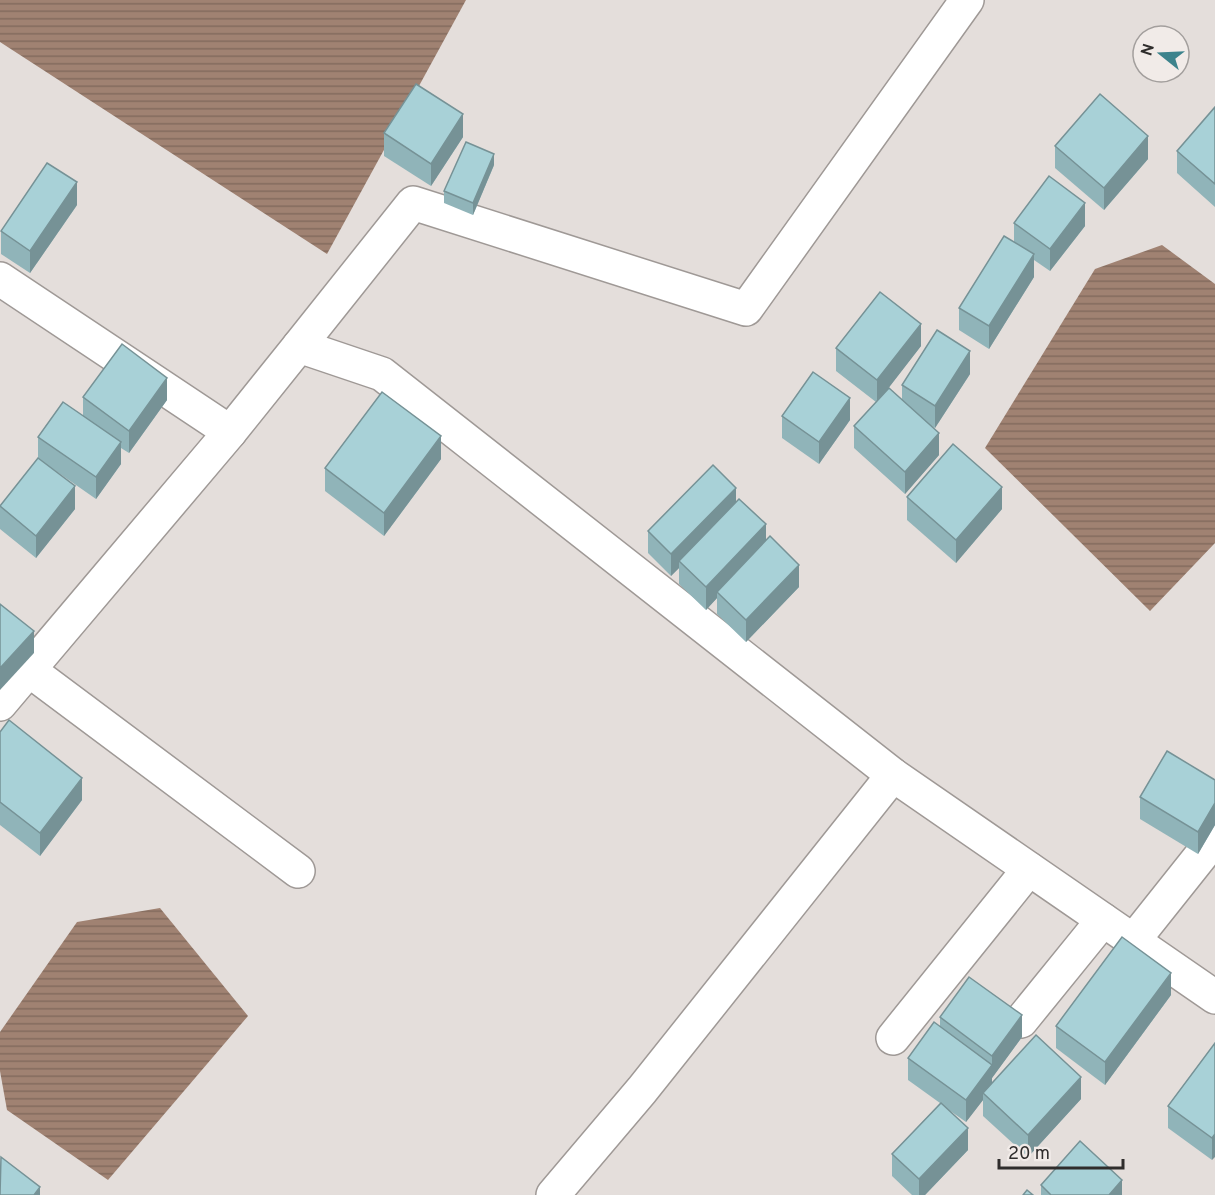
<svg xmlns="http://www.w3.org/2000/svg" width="1215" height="1195" font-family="Overpass,sans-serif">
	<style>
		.water { fill: url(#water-rules) }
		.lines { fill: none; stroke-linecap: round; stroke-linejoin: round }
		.street-casing { stroke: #9f9996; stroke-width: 36 }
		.street { stroke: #fff; stroke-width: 33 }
		.wall { fill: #90b4b9 }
		.shaded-wall { fill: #769296 }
		.building { fill: #a8d1d7; stroke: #769296; stroke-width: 1.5 }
	</style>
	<defs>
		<pattern id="water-rules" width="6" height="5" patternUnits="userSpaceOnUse" patternTransform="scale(1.5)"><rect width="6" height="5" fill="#a08272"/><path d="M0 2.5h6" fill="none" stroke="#836b5e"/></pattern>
	</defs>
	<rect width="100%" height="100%" fill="#e4dedb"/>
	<g class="water">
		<polygon points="0,0 466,0 327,254 0,42"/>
		<polygon points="1162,245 1215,284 1215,543 1150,611 985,448 1095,269"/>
		<polygon points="160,908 248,1016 108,1180 7,1110 0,1071 0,1032 77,922"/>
	</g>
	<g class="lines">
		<g class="street-casing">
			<g id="street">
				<polyline points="0,279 230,432 299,346 382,374 893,775 1215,997"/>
				<polyline points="299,346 413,203 746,309 967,0"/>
				<polyline points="29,670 298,871"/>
				<polyline points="0,704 230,432"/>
				<polyline points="1133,941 1215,838"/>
				<polyline points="1021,1021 1103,920"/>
				<polyline points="893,1038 1029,869"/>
				<polyline points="553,1195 642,1090 893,775"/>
			</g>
		</g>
		<use href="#street" class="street"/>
	</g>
	<g class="wall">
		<polygon points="1215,107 1215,207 1177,173 1177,151"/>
		<polygon points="384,133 463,137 431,186 384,156"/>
		<polygon points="1055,146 1148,159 1104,210 1055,168"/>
		<polygon points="494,165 473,215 444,203 444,191"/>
		<polygon points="77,205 30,273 1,254 1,231"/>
		<polygon points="1014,223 1085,226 1050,271 1034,260 1034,277 989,349 959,330 959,308 1014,242"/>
		<polygon points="921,346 885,392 902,400 902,385 970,374 935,428 931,426 939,455 905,494 854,448 854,426 876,402 836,371 836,348"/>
		<polygon points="83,397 167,400 129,453 121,448 121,464 96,499 53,469 75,509 36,558 0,529 0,506 38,458 38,437 83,416"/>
		<polygon points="782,416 850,420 819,464 782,438"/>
		<polygon points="441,459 384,536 325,491 325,468"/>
		<polygon points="907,497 1002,509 956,563 907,520"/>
		<polygon points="736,502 766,541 799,587 746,642 717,614 717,598 706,610 679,584 679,568 671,576 648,553 648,531"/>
		<polygon points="0,732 82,800 40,856 0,825"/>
		<polygon points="1215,780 1215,825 1198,854 1140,819 1140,797"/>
		<polygon points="1171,995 1105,1085 1056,1048 1056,1026"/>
		<polygon points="940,1017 1022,1037 992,1078 992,1083 1081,1099 1028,1157 983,1116 983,1100 966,1122 946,1108 968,1150 925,1195 912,1195 892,1176 892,1154 940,1103 908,1080 908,1058 940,1026"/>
		<polygon points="1215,1043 1212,1160 1168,1128 1168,1106"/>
		<polygon points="1041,1185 1122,1195 1041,1195"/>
	</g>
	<g class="shaded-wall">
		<polygon points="463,114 463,137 431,186 431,164"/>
		<polygon points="1148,136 1148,159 1104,210 1104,188"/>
		<polygon points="494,154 494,165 473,215 473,203"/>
		<polygon points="77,182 77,205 30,273 30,251"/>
		<polygon points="1085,203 1085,226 1050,271 1050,249"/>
		<polygon points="1034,254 1034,277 989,349 989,326"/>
		<polygon points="921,324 921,346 877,403 877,380"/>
		<polygon points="970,351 970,374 935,428 935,406"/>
		<polygon points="167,378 167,400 129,453 129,431"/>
		<polygon points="850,398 850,420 819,464 819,442"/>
		<polygon points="939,433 939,455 905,494 905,472"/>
		<polygon points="441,436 441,459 384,536 384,513"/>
		<polygon points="121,442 121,464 96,499 96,477"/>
		<polygon points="75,486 75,509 36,558 36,536"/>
		<polygon points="1002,487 1002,509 956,563 956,540"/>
		<polygon points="736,488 736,510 679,561 679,568 671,576 671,554"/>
		<polygon points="766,524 766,547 717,592 717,598 706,610 706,587"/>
		<polygon points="799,565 799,587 746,642 746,620"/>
		<polygon points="34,631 34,653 0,690 0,668"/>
		<polygon points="82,778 82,800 40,856 40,833"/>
		<polygon points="1215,803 1215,825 1198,854 1198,832"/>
		<polygon points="1171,973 1171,995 1105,1085 1105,1062"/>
		<polygon points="1022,1015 1022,1037 992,1078 992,1087 983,1093 983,1100 966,1122 966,1100 992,1065 992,1056"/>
		<polygon points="1081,1077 1081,1099 1028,1157 1028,1135"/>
		<polygon points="968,1128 968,1150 925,1195 919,1195 919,1179"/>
		<polygon points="1215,1134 1215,1157 1212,1160 1212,1138"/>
		<polygon points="1122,1180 1122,1195 1109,1195"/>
		<polygon points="40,1187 40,1195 34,1195"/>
	</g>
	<g class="building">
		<polygon points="416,84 463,114 431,164 384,133"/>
		<polygon points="1100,94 1148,136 1104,188 1055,146"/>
		<polygon points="1215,107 1215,184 1177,151"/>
		<polygon points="466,142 494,154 473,203 444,191"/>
		<polygon points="47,163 77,182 30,251 1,231"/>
		<polygon points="1049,176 1085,203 1050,249 1014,223"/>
		<polygon points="1004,236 1034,254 989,326 959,308"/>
		<polygon points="880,292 921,324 877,380 836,348"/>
		<polygon points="937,330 970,351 935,406 902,385"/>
		<polygon points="122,344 167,378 129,431 83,397"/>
		<polygon points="813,372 850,398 819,442 782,416"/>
		<polygon points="889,388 939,433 905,472 854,426"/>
		<polygon points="382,392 441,436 384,513 325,468"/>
		<polygon points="63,402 121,442 96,477 38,437"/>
		<polygon points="953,444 1002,487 956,540 907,497"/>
		<polygon points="38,458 75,486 36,536 0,506"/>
		<polygon points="713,465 736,488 671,554 648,531"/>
		<polygon points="739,499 766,524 706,587 679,561"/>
		<polygon points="770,536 799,565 746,620 717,592"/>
		<polygon points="0,604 34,631 0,668"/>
		<polygon points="9,720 82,778 40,833 0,802 0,732"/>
		<polygon points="1167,751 1215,780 1215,803 1198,832 1140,797"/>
		<polygon points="1122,937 1171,973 1105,1062 1056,1026"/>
		<polygon points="969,977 1022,1015 992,1056 940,1017"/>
		<polygon points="934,1022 992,1065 966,1100 908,1058"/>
		<polygon points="1036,1035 1081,1077 1028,1135 983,1093"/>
		<polygon points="1215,1043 1215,1134 1212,1138 1168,1106"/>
		<polygon points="941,1103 968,1128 919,1179 892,1154"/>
		<polygon points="1080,1141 1122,1180 1109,1195 1051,1195 1041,1185"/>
		<polygon points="1,1157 40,1187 34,1195 0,1195"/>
		<polygon points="1027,1190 1033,1195 1023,1195"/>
	</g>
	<g transform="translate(1161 54) rotate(288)"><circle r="28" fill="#f1ebe8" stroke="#a39f9d" stroke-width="1.5"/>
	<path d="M0-4.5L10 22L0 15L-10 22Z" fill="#3c838c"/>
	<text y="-9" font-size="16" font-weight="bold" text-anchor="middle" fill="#2f2d2c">N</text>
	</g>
	<path d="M999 1159v9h124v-9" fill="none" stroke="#2f2d2c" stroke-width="3"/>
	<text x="1008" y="1159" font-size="18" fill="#2f2d2c" stroke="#f1ebe8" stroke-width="4.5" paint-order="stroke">20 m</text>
</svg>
